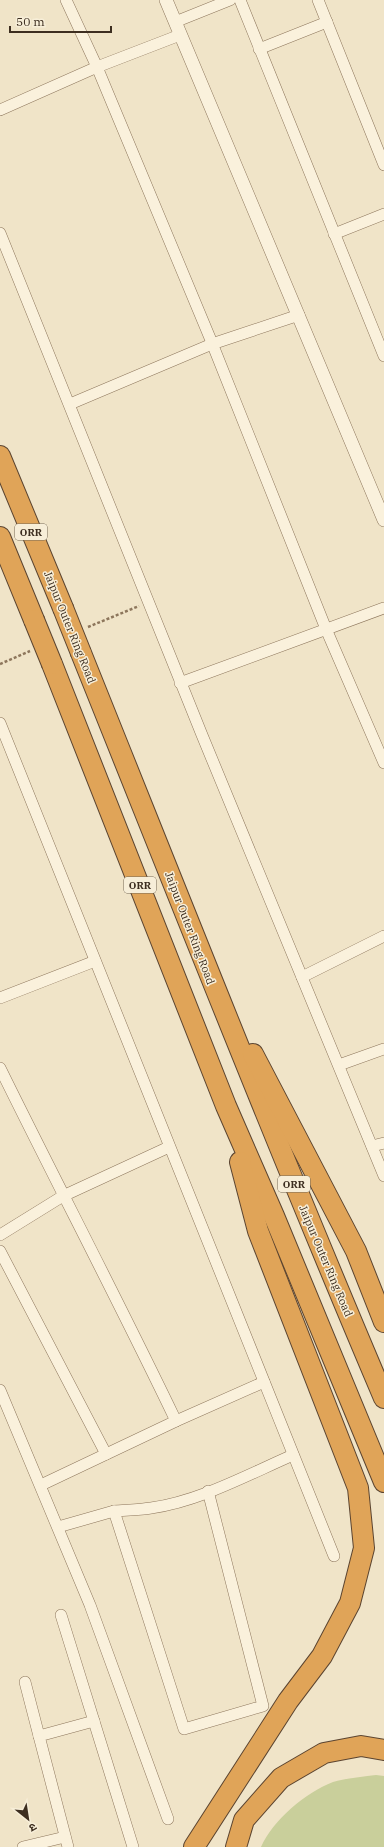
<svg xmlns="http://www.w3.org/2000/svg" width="384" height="1847" font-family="'IBM Plex Serif','Noto Sans Devanagari',serif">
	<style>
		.green { fill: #c9cf9b }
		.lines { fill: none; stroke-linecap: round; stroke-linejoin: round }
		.minor-casing { stroke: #8d765c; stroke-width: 12 }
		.tertiary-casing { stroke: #8d765c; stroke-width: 14 }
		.motorway-casing { stroke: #5b4430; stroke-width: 22 }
		.path { stroke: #8d765c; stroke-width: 2.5; stroke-dasharray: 3 2; stroke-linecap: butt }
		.minor { stroke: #faf1dc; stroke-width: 11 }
		.tertiary { stroke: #faf1dc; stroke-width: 13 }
		.motorway { stroke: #e0a458; stroke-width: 20 }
		.motorway-bridge-casing { stroke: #5b4430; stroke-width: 22; stroke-linecap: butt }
		.motorway-bridge { stroke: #e0a458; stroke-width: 20 }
		.labels { text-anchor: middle; stroke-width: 3; stroke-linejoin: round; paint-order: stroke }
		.shield { fill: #f7eed8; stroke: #756857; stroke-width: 1 }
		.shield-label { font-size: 10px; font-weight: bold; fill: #3d2e20 }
		.street-label { font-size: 11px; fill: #3d2e20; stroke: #f7eed8 }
	</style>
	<rect width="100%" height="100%" fill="#f0e4c8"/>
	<path class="green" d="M376,1775L384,1776V1847H261C273,1820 305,1793 333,1782C346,1778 362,1777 376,1775Z"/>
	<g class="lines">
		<g class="minor-casing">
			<g id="minor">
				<polyline points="66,0 97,67 180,35"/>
				<polyline points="240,0 384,356"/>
				<polyline points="318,0 384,165"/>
				<polyline points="175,22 230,0"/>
				<polyline points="259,49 327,22"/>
				<polyline points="0,110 97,67 210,338 326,629 384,763"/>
				<polyline points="0,233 202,735 384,1176"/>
				<polyline points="334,234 384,214"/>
				<polyline points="70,404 212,344 299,315"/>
				<polyline points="180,683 384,608"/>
				<polyline points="0,723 334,1556"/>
				<polyline points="302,977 384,936"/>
				<polyline points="0,998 95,961"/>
				<polyline points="339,1065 384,1049"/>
				<path d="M0,1068C58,1186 119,1302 176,1421L41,1485"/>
				<polyline points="372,1146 384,1143"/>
				<polyline points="0,1235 63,1196 169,1147"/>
				<polyline points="0,1251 106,1454"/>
				<polyline points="0,1390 90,1605 168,1819"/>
				<polyline points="176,1421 264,1382"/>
				<path d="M114,1511C126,1510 139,1510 151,1508C200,1501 247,1475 293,1455"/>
				<polyline points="58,1527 114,1511 184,1729 263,1706 208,1491"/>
				<polyline points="61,1615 133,1847"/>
				<polyline points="25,1682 39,1736"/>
				<polyline points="23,1847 65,1837"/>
				<polyline points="68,1847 39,1736 94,1721"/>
			</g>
		</g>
		<g class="tertiary-casing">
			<polyline id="tertiary" points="166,0 384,520"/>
		</g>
		<g class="motorway-casing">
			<g id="motorway">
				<polyline points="0,456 63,608"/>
				<polyline points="0,537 34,620"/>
				<path d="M81,653C181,902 279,1151 384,1398"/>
				<polyline points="52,664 226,1106 274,1216 384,1482"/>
				<polyline points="253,1054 356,1251 384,1322"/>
				<polyline points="194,1847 288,1701 322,1656 350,1603 364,1548 358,1488 258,1231 240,1162"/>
				<polyline points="236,1847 244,1820 281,1778 324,1753 361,1746 384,1750"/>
			</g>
		</g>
		<g class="path">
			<polyline points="88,627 139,606"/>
			<polyline points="0,664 30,651"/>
		</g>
		<use href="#minor" class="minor"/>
		<use href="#tertiary" class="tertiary"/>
		<use href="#motorway" class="motorway"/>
		<g class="motorway-bridge-casing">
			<g id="motorway-bridge">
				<polyline points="63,608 81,653"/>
				<polyline points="34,620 52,664"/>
			</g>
		</g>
		<use href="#motorway-bridge" class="motorway-bridge"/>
	</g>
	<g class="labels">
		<g class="shield">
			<rect x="15" y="524" width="32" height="16" rx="3"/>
			<rect x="124" y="877" width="32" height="16" rx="3"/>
			<rect x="278" y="1176" width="32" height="16" rx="3"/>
		</g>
		<g class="shield-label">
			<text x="31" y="536">ORR</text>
			<text x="140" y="889">ORR</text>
			<text x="294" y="1188">ORR</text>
		</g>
		<g class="street-label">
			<text transform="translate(70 627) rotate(68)" y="4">Jaipur Outer Ring Road</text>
			<text transform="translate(190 928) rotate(69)" y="4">Jaipur Outer Ring Road</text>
			<text transform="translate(326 1261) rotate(67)" y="4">Jaipur Outer Ring Road</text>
		</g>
	</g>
	<g transform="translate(28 1819) rotate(150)" stroke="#f7eed8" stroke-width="3" paint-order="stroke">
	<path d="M0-3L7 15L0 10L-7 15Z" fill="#3d2e20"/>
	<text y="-6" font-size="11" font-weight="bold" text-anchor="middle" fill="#3d2e20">उ</text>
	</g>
	<path d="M10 26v6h101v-6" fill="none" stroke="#3d2e20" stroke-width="2"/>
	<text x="16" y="26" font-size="12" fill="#3d2e20" stroke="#f7eed8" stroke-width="3" paint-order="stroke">50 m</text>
</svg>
